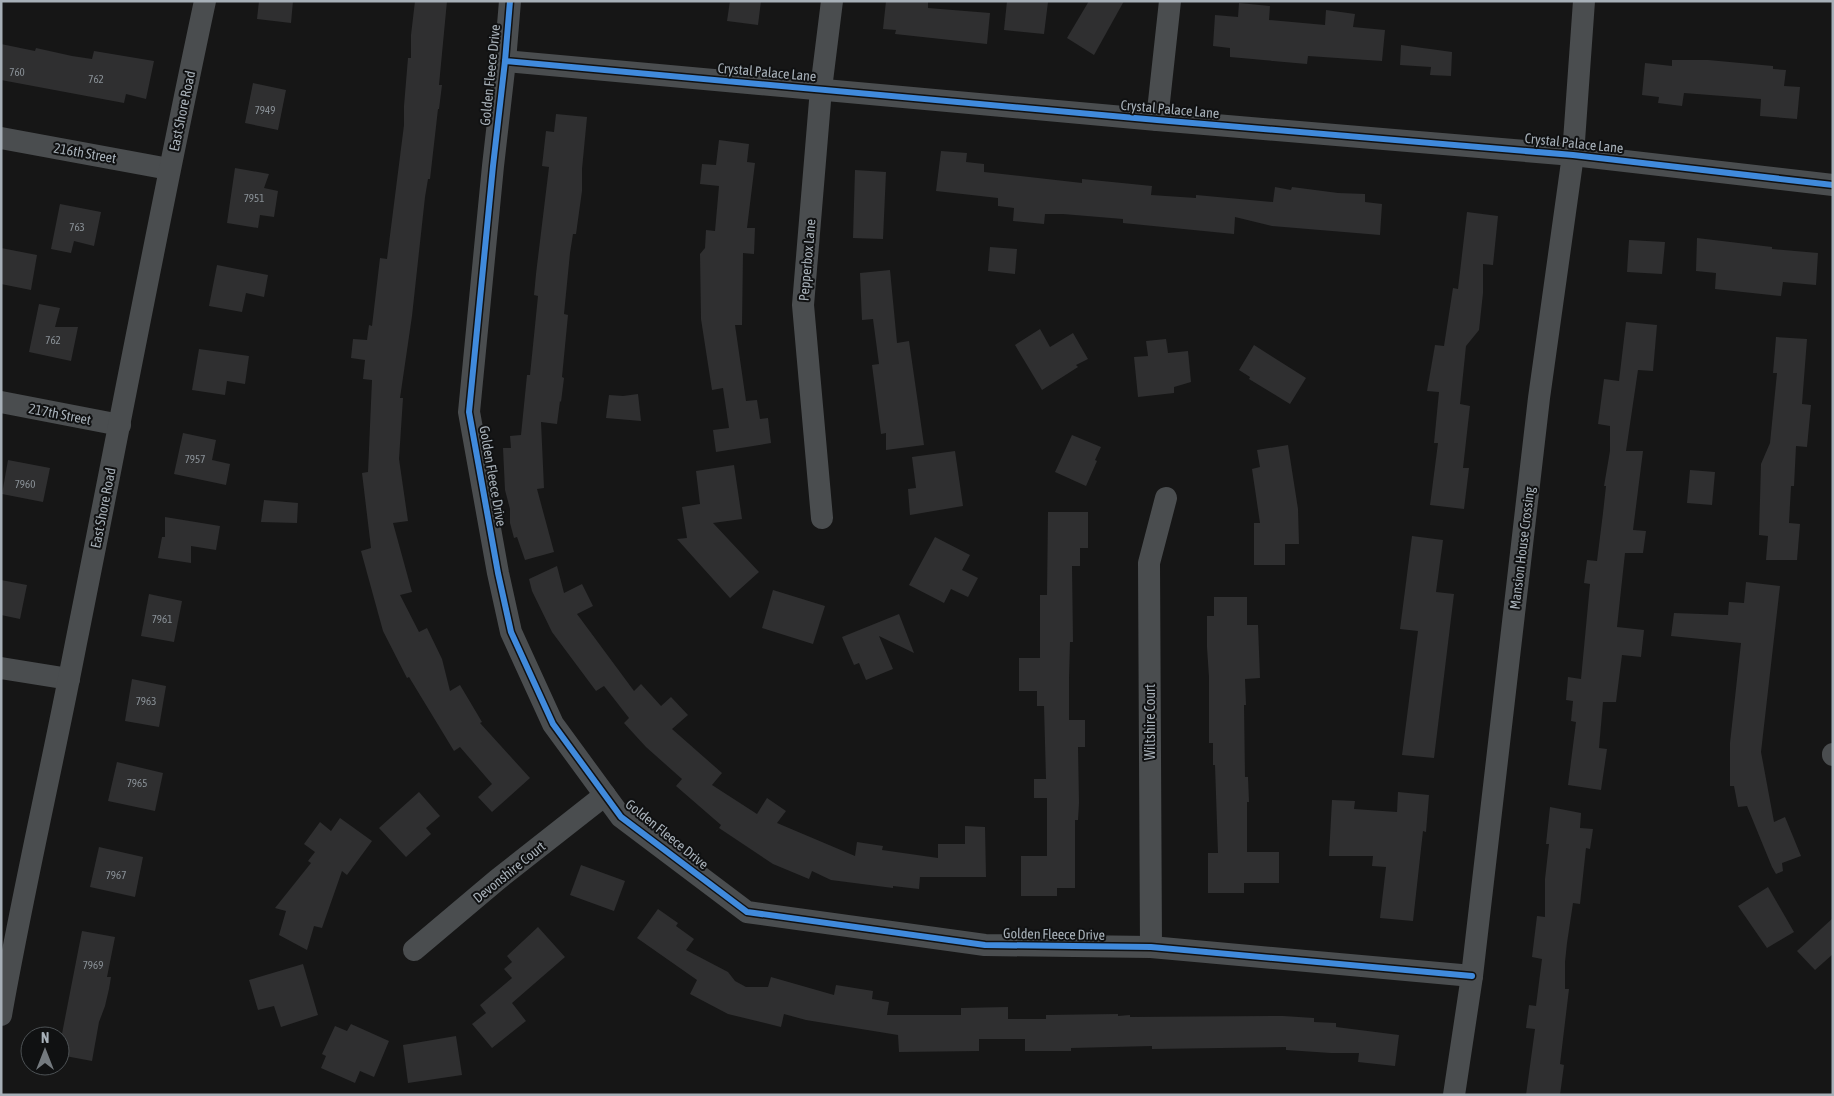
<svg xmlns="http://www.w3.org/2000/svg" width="1834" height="1096" font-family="'Asap Condensed',sans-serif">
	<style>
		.building { fill: #2f2f30 }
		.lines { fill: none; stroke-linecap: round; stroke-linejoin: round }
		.minor { stroke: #4a4d4f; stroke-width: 22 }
		.cycleway-casing { stroke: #101112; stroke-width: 9 }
		.cycleway { stroke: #408adc; stroke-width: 6 }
		.labels { text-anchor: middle; stroke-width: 4; stroke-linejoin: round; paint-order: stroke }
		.number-label { font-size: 11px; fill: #899096 }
		.street-label { font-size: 14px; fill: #a7b0b8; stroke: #101112 }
	</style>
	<rect width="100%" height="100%" fill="#161616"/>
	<g class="building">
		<polygon points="259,1 293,1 291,23 257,19"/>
		<polygon points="415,1 447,1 439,85 442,85 439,109 438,109 430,179 428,179 425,197 412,316 400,398 403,398 399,459 408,521 393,523 412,592 400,595 419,632 427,628 442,659 450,691 460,685 482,722 480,723 530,778 492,812 478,797 492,784 460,747 454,751 409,677 407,678 383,631 361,551 371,548 362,473 368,472 372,380 363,379 365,360 351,358 353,339 367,340 369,325 372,326 380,258 387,259 404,125 404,106 408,58 411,58 411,35"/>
		<polygon points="730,1 761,1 758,25 727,21"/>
		<polygon points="886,1 928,2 928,8 990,13 987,44 895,34 896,30 883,29"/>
		<polygon points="1007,1 1048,2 1044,34 1004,30"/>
		<polygon points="1089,1 1124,1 1094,55 1067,38"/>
		<polygon points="1239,3 1270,6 1269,20 1325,25 1326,10 1355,14 1353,27 1385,30 1382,61 1308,56 1307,64 1230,57 1230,48 1213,46 1215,15 1238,17"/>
		<polygon points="1,44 35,51 36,48 72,56 92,59 94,51 154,61 146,99 126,94 124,103 1,80"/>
		<polygon points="1401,45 1452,52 1451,76 1430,75 1431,67 1400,65"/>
		<polygon points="1672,60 1708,60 1773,66 1773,69 1786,70 1784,86 1800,87 1797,119 1760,116 1761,99 1684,93 1682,106 1658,103 1659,97 1642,95 1645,63 1672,66"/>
		<polygon points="253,83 286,90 278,130 245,123"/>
		<polygon points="556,114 587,117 582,169 582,191 576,234 573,234 570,253 564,314 568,315 562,377 564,378 561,402 560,401 557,424 541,422 544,488 537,489 554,552 525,560 517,537 514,538 510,523 510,509 505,490 503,448 511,448 510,436 521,435 527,375 530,375 538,296 534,295 536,274 549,167 542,166 546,131 554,132"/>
		<polygon points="719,140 749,144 747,162 755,163 747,228 755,228 754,254 743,253 742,325 735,325 746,401 757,400 760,419 768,418 771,443 716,452 713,430 729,428 723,388 712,390 701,319 700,254 705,248 706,230 715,231 719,186 700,184 702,164 716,165"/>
		<polygon points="941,151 967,153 966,162 984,164 984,172 1082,183 1082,179 1152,186 1151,195 1196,198 1196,195 1273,202 1275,187 1291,190 1292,187 1338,193 1365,194 1365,202 1382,204 1380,235 1272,226 1235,217 1234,234 1123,223 1123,219 1063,214 1045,214 1044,224 1013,221 1014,208 998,206 998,198 936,191"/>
		<polygon points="235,168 269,174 264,188 278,191 274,217 260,215 258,228 227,223"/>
		<polygon points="855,170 886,172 883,239 853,238"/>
		<polygon points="60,204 101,212 94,246 74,241 71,253 51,249"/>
		<polygon points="1467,212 1498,216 1493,265 1483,264 1483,293 1479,330 1466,346 1460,404 1470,406 1463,468 1469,468 1464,509 1430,505 1438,443 1434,443 1439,392 1427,391 1435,345 1444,346 1453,288 1458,289"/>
		<polygon points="1697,238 1772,247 1772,249 1818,253 1816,285 1783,282 1781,296 1715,289 1716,273 1696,271"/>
		<polygon points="1629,240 1665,242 1662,274 1627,272"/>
		<polygon points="990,247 1017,249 1015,274 988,271"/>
		<polygon points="1,248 37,255 31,290 1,284"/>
		<polygon points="217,265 268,275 264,297 246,293 242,312 209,306"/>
		<polygon points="890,270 897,343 909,341 924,445 886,450 886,433 881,434 872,365 879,364 873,319 862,320 860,273"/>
		<polygon points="39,304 60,308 55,327 78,327 71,361 29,352"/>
		<polygon points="1626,322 1657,325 1653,371 1638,370 1626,451 1643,451 1633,530 1646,531 1643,553 1625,553 1617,627 1644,630 1641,657 1622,655 1616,702 1603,702 1599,748 1607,749 1601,790 1568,785 1576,722 1571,721 1573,701 1566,700 1568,677 1581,679 1590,584 1584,583 1587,560 1597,561 1603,513 1606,486 1604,486 1610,451 1610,426 1598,424 1604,379 1619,381"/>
		<polygon points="1040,329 1050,347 1073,333 1088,359 1076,365 1078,367 1042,390 1015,345"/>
		<polygon points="1776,337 1807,339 1802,404 1811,405 1807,447 1796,446 1794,486 1791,486 1789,523 1800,524 1797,560 1766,560 1768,536 1759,535 1761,464 1770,443 1777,373 1773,373"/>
		<polygon points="1166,339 1168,353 1188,351 1191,382 1174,387 1174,393 1138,397 1134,357 1148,356 1146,341"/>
		<polygon points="1254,345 1306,378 1290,404 1249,379 1250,377 1239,370"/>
		<polygon points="199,349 249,356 245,384 227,381 225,395 192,390"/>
		<polygon points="638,394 641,421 606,418 609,395 623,396"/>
		<polygon points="183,433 216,440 212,460 230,464 226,485 174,474"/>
		<polygon points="1072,435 1101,447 1095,460 1097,461 1086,486 1055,472"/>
		<polygon points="1288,445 1298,509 1299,544 1285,544 1285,565 1254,565 1254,523 1260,523 1252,469 1260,467 1257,450"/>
		<polygon points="955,451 963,506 910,515 908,489 916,488 912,457"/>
		<polygon points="8,460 50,468 43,502 2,494"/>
		<polygon points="734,465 742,519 713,523 759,572 730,598 677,539 687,538 682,507 700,504 696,471"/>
		<polygon points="1690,470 1715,472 1712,505 1687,503"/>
		<polygon points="264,500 298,503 297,523 261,522"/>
		<polygon points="1048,512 1088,512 1088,548 1080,548 1080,566 1072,566 1073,642 1070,642 1069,678 1069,720 1085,720 1085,747 1078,747 1079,803 1078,820 1075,820 1075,888 1057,888 1057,896 1021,896 1021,856 1047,856 1047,798 1034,798 1034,779 1046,779 1044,706 1037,706 1037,691 1019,691 1019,658 1040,658 1040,595 1047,595"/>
		<polygon points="165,517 220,526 216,550 191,546 191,563 158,558 162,537 165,537"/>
		<polygon points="1412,536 1443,540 1436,592 1454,594 1434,758 1402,755 1418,631 1400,629"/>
		<polygon points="935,537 970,555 962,570 978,578 968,597 951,589 944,603 909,585"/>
		<polygon points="557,566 564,593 582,584 593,606 577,614 634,691 641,684 661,706 671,697 688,715 672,729 722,773 712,785 757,814 767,798 786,811 777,823 855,856 857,842 883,846 882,850 938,858 938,844 965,844 965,826 985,827 986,877 920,877 919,889 893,886 893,888 831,880 812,871 809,879 773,864 719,828 721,825 676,786 682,779 646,747 624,723 629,718 604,686 596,691 552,632 532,591 529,579"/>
		<polygon points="1,580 27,585 20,619 1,615"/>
		<polygon points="1746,582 1780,586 1761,752 1774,822 1785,817 1801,856 1782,863 1783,871 1776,874 1772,867 1747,806 1738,807 1734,786 1730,786 1730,743 1741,643 1671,636 1674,613 1728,615 1729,602 1744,603"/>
		<polygon points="773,590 825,606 813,644 762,628"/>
		<polygon points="149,594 182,601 174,642 141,636"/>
		<polygon points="1214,597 1247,597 1247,625 1258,625 1260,678 1245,679 1246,705 1244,705 1245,777 1248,777 1249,802 1247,802 1247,852 1279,852 1279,883 1244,883 1244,893 1208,893 1208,853 1218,853 1215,765 1213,765 1213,743 1209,743 1209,677 1207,647 1207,616 1214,616"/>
		<polygon points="899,614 914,653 879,636 893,669 866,680 859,663 854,665 842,637"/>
		<polygon points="132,679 166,686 159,727 125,721"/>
		<polygon points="117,762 163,773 155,811 108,801"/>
		<polygon points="419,792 440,816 426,828 431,834 406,857 379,828"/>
		<polygon points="1398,792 1429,795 1426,832 1423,831 1413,921 1380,918 1386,867 1372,866 1373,856 1329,856 1332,800 1355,801 1354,809 1397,812"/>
		<polygon points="1550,807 1581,813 1580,828 1593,829 1590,849 1586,848 1580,904 1573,903 1567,943 1565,962 1565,989 1569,989 1560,1064 1564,1065 1560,1095 1526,1095 1535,1029 1526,1028 1529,1005 1536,1006 1542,959 1532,957 1537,916 1545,917 1545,879 1549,844 1546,844"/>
		<polygon points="340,818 372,841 347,875 342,871 322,928 314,926 307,950 279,935 286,911 275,908 311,863 308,861 315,852 304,844 320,822 331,831"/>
		<polygon points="99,847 143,857 135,897 90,887"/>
		<polygon points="581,865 625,881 614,911 570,895"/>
		<polygon points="1768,887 1794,932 1767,948 1738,906"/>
		<polygon points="658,909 678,923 676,926 694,939 686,950 728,972 735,981 746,987 768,987 771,977 834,995 836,985 873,991 872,999 889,1002 887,1015 961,1015 961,1008 1008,1007 1008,1019 1046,1019 1046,1015 1118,1014 1118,1016 1130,1015 1130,1017 1283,1016 1314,1018 1314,1022 1336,1023 1336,1027 1399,1035 1395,1066 1358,1062 1359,1053 1331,1053 1286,1050 1286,1047 1152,1049 1152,1046 1071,1048 1071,1051 1025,1051 1025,1039 979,1039 979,1051 899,1052 898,1035 806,1020 784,1014 781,1027 728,1014 690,994 697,980 637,938"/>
		<polygon points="1833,918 1833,954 1815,970 1797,951"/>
		<polygon points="538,927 565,957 512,1003 526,1021 492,1048 472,1024 486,1013 480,1005 512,978 504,969 512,962 507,956"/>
		<polygon points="82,931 115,937 107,977 111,977 109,989 105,1006 99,1022 92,1061 60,1055 60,1044"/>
		<polygon points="303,964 318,1015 281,1027 274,1006 258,1010 249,980"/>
		<polygon points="351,1024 389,1041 374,1077 360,1071 355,1083 321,1068 326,1056 322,1054 335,1026 347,1031"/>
		<polygon points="456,1036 462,1075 408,1083 403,1045"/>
	</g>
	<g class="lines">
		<g class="minor">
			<polyline points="510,1 505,61 493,166 469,412 498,573 511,632 553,724 621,817 747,912 985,945 1151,947 1472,976"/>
			<polyline points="505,61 1157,120 1573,155 1833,185"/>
			<polyline points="1157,120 1170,1"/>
			<polyline points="1,138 169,169"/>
			<polyline points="1,402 120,425"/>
			<polyline points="822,518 803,305 821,89 832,1"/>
			<polyline points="1,668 69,679"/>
			<polyline points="1833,754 1833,755"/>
			<polyline points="1151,947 1149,563 1166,498"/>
			<polyline points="414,950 497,880 605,795"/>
			<path d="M1,1015C23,891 52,767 76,643C119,429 159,215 205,1"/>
			<polyline points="1454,1095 1472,976 1539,398 1573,155 1584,1"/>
		</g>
		<g class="cycleway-casing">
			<g id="cycleway">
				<polyline points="510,1 505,61 493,166 469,412 498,573 511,632 553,724 621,817 747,912 985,945 1151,947 1472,976"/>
				<polyline points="505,61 1157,120 1573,155 1833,185"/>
			</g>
		</g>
		<use href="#cycleway" class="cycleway"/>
	</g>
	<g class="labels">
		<g class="number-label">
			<text x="17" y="76">760</text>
			<text x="96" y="83">762</text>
			<text x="265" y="114">7949</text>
			<text x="254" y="202">7951</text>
			<text x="77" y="231">763</text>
			<text x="53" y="344">762</text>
			<text x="195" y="463">7957</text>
			<text x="25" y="488">7960</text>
			<text x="162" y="623">7961</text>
			<text x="146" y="705">7963</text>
			<text x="137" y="787">7965</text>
			<text x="116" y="879">7967</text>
			<text x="93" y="969">7969</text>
		</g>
		<g class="street-label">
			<text transform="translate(767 72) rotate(5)" y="5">Crystal Palace Lane</text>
			<text transform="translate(490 75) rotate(-84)" y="5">Golden Fleece Drive</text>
			<text transform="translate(1170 109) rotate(5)" y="5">Crystal Palace Lane</text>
			<text transform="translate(182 111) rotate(-78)" y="5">East Shore Road</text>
			<text transform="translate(1574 143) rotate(6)" y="5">Crystal Palace Lane</text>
			<text transform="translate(85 153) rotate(10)" y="5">216th Street</text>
			<text transform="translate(807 260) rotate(-85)" y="5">Pepperbox Lane</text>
			<text transform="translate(60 414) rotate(11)" y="5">217th Street</text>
			<text transform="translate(493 476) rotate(80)" y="5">Golden Fleece Drive</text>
			<text transform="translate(103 508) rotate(-79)" y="5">East Shore Road</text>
			<text transform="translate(1522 548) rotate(-83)" y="5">Mansion House Crossing</text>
			<text transform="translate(1150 722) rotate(-90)" y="5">Wiltshire Court</text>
			<text transform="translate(667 834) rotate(39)" y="5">Golden Fleece Drive</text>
			<text transform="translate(509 872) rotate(-39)" y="5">Devonshire Court</text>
			<text transform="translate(1054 934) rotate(1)" y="5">Golden Fleece Drive</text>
		</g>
	</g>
	<rect width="1834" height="1096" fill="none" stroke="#a7b0b8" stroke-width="5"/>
	<g transform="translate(45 1051)"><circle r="24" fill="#101112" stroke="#4c5154"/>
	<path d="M0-4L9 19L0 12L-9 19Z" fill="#747a7f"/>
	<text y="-8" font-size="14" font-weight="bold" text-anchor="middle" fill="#a7b0b8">N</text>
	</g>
</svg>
